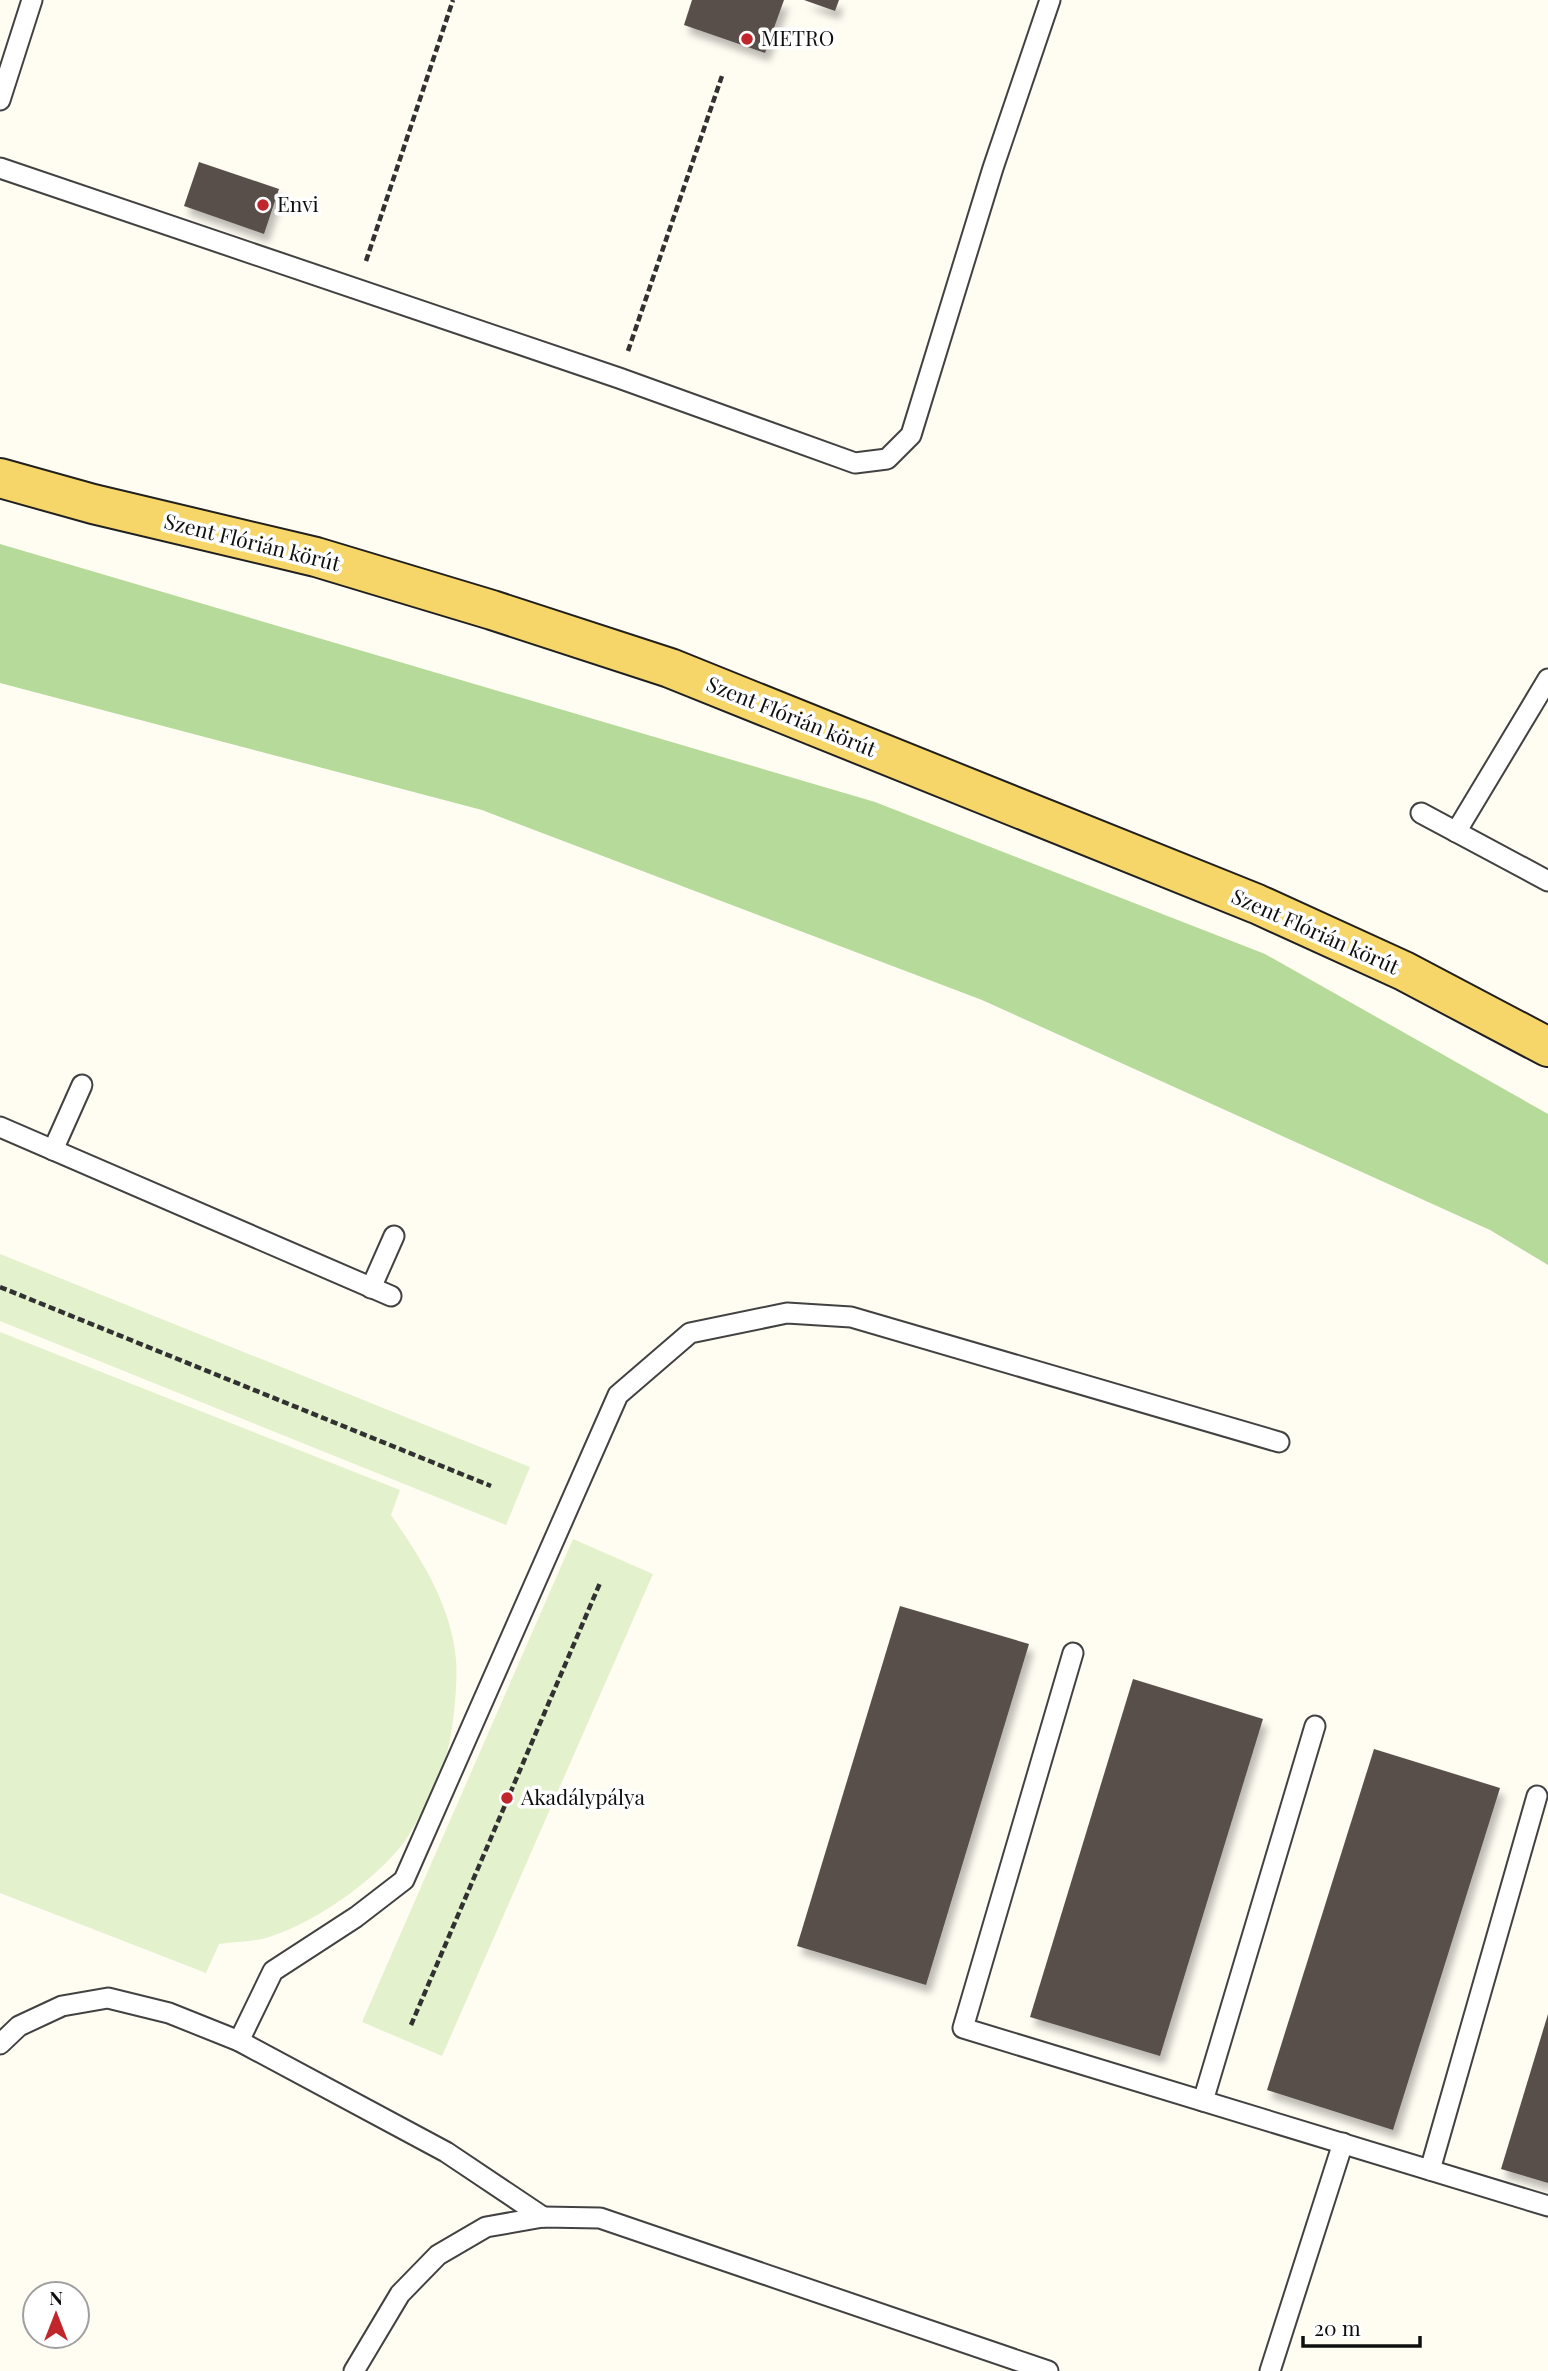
<svg xmlns="http://www.w3.org/2000/svg" width="1548" height="2371" font-family="'Playfair Display',serif">
	<style>
		.forest { fill: #b6da9a }
		.pitch { fill: #e4f1cd }
		.building { fill: #58504c; filter: url(#shadow) }
		.lines { fill: none; stroke-linecap: round; stroke-linejoin: round }
		.service-casing { stroke: #424242; stroke-width: 23 }
		.primary-casing { stroke: #202020; stroke-width: 42 }
		.path { stroke: #313131; stroke-width: 4.5; stroke-dasharray: 7 3.5; stroke-linecap: butt }
		.service { stroke: #fff; stroke-width: 19 }
		.primary { stroke: #f7d669; stroke-width: 38 }
		.poi-dot { fill: #bf272d; stroke: #fff; stroke-width: 2.5 }
		.labels { text-anchor: middle; stroke-width: 7; stroke-linejoin: round; paint-order: stroke }
		.poi-label { font-size: 21px; fill: #0f0f0f; stroke: #fff; text-anchor: start }
		.street-label { font-size: 21px; fill: #0f0f0f; stroke: #fff }
	</style>
	<defs>
		<filter id="shadow"><feDropShadow dx="4.5" dy="8" stdDeviation="3.5" flood-color="#0004"/></filter>
	</defs>
	<rect width="100%" height="100%" fill="#fffcf2"/>
	<polygon class="forest" points="0,544 875,802 1265,954 1548,1114 1548,1265 1490,1230 982,1000 482,810 0,683"/>
	<g class="pitch">
		<polygon points="0,1254 530,1467 506,1525 0,1321"/>
		<path d="M0,1332L400,1490L391,1515C421,1558 451,1605 456,1659C458,1684 453,1736 445,1760C440,1777 415,1827 405,1841C374,1882 311,1926 262,1939C248,1942 233,1942 219,1944L206,1973L0,1893Z"/>
		<polygon points="573,1539 653,1574 442,2056 362,2022"/>
	</g>
	<g class="building">
		<polygon points="692,0 784,0 765,53 684,25"/>
		<polygon points="804,0 839,0 835,11"/>
		<polygon points="199,162 279,189 264,234 184,206"/>
		<polygon points="900,1606 1029,1644 926,1985 797,1946"/>
		<polygon points="1133,1679 1263,1719 1160,2056 1030,2017"/>
		<polygon points="1374,1749 1500,1788 1393,2130 1267,2090"/>
		<polygon points="1548,2014 1548,2183 1501,2169"/>
	</g>
	<g class="lines">
		<g class="service-casing">
			<g id="service">
				<polyline points="0,100 32,0"/>
				<polyline points="0,168 619,378 855,463 887,459 911,435 993,168 1050,0"/>
				<polyline points="1421,813 1548,881"/>
				<polyline points="1456,832 1548,679"/>
				<polyline points="0,1127 391,1296"/>
				<polyline points="53,1150 82,1085"/>
				<polyline points="371,1288 394,1236"/>
				<polyline points="1073,1653 963,2028 1548,2206"/>
				<polyline points="239,2041 273,1971 356,1917 404,1880 618,1395 690,1333 787,1313 851,1317 1279,1442"/>
				<polyline points="0,2044 19,2026 62,2006 108,1998 169,2013 239,2041 446,2152 543,2217"/>
				<polyline points="1203,2101 1315,1726"/>
				<polyline points="1430,2170 1537,1796"/>
				<polyline points="354,2371 400,2294 438,2255 486,2227 543,2217 600,2218 1048,2371"/>
				<polyline points="1270,2371 1343,2143"/>
			</g>
		</g>
		<g class="primary-casing">
			<polyline id="primary" points="0,478 93,504 316,557 492,610 670,668 1257,904 1404,971 1548,1047"/>
		</g>
		<g class="path">
			<polyline points="366,261 453,0"/>
			<polyline points="628,351 723,73"/>
			<polyline points="0,1287 491,1486"/>
			<polyline points="411,2025 600,1583"/>
		</g>
		<use href="#service" class="service"/>
		<use href="#primary" class="primary"/>
	</g>
	<g class="poi-dot">
		<circle cx="747" cy="39" r="7"/>
		<circle cx="263" cy="205" r="7"/>
		<circle cx="507" cy="1798" r="7"/>
	</g>
	<g class="labels">
		<g class="poi-label">
			<text x="761" y="46">METRO</text>
			<text x="277" y="212">Envi</text>
			<text x="521" y="1805">Akadálypálya</text>
		</g>
		<g class="street-label">
			<text transform="translate(252 543) rotate(14)" y="7">Szent Flórián körút</text>
			<text transform="translate(791 717) rotate(22)" y="7">Szent Flórián körút</text>
			<text transform="translate(1315 932) rotate(24)" y="7">Szent Flórián körút</text>
		</g>
	</g>
	<g transform="translate(56 2315)"><circle r="33" fill="#ffffff" stroke="#9f9f9f" stroke-width="2"/>
	<path d="M0-5L12 26L0 18L-12 26Z" fill="#bf272d"/>
	<text y="-10" font-size="19" font-weight="bold" text-anchor="middle" fill="#0f0f0f">N</text>
	</g>
	<path d="M1303 2336v10h117v-10" fill="none" stroke="#0f0f0f" stroke-width="3.5"/>
	<text x="1314" y="2336" font-size="21" fill="#0f0f0f" stroke="#ffffff" stroke-width="5" paint-order="stroke">20 m</text>
</svg>
